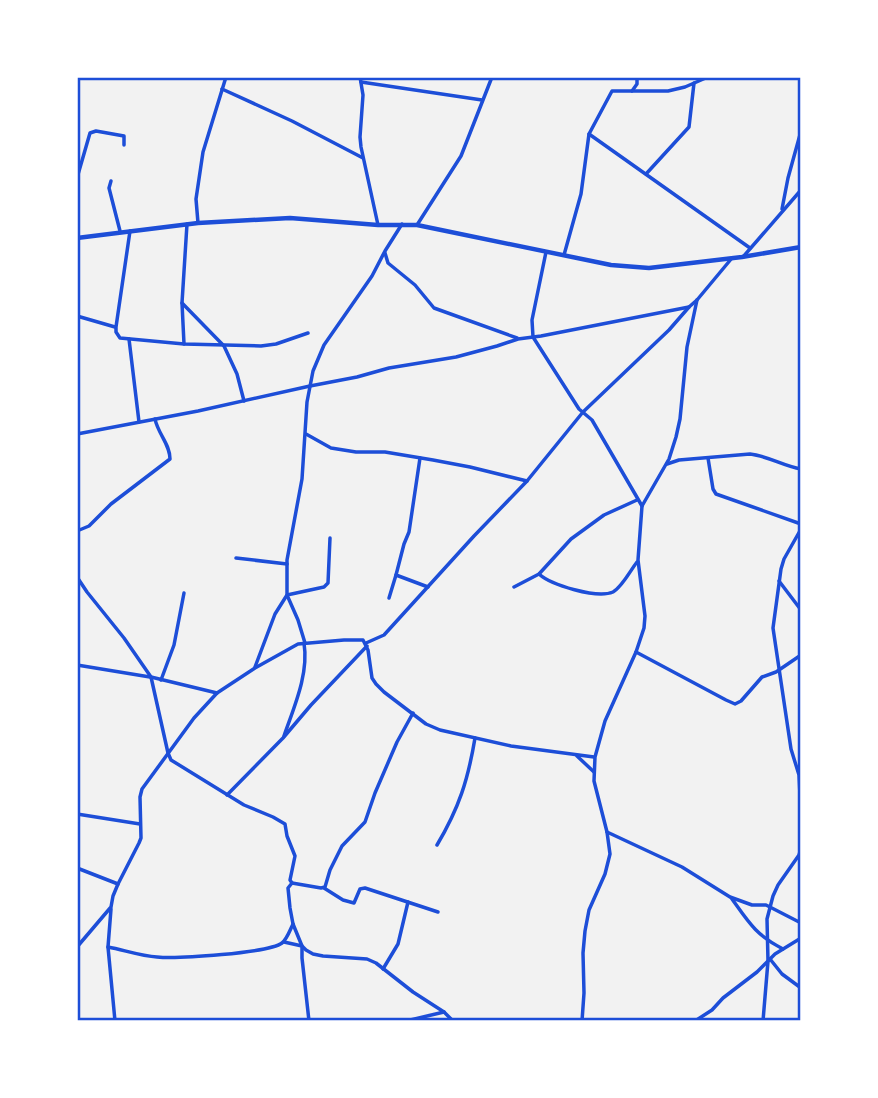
<svg xmlns="http://www.w3.org/2000/svg" width="878" height="1098" font-family="'Varela Round',sans-serif">
	<style>
		.lines { fill: none; stroke-linecap: round; stroke-linejoin: round }
		.minor { stroke: #1d4ed8; stroke-width: 3.5 }
		.tertiary { stroke: #1d4ed8; stroke-width: 4.5 }
		.neatline { fill: none; stroke: #1d4ed8; stroke-width: 2.5 }
	</style>
	<rect width="100%" height="100%" fill="#f2f2f2"/>
	<g class="lines">
		<g class="minor">
			<polyline points="360,77 363,95 360,137 361,147 378,225"/>
			<polyline points="361,82 482,100"/>
			<polyline points="222,89 292,121 363,158"/>
			<polyline points="632,91 637,84 637,77"/>
			<polyline points="589,134 750,248"/>
			<polyline points="646,174 689,127 694,83"/>
			<polyline points="77,178 90,133 96,131 124,136 124,145"/>
			<polyline points="111,181 109,188 120,231"/>
			<polyline points="782,209 788,178 801,131"/>
			<polyline points="198,223 196,199 203,152 226,77"/>
			<polyline points="417,225 461,156 492,77"/>
			<polyline points="130,231 116,327 116,332 120,338 184,344 261,346 276,344 308,333"/>
			<polyline points="546,252 532,320 533,337 579,409 592,420 642,506"/>
			<polyline points="385,253 388,263 415,285 434,308 517,338"/>
			<polyline points="564,255 581,194 589,134 612,91 668,91 685,87 708,77"/>
			<polyline points="743,257 801,190"/>
			<polyline points="182,303 224,346 237,374 244,401"/>
			<polyline points="77,316 115,327"/>
			<polyline points="129,339 139,422"/>
			<polyline points="184,344 182,303 187,224"/>
			<polyline points="77,434 198,411 310,386 357,377 389,368 456,357 497,346 518,339 541,336 689,307"/>
			<polyline points="306,434 331,448 356,452 385,452 433,460 470,467 527,481"/>
			<polyline points="420,458 409,532 404,544 396,575 428,587"/>
			<polyline points="708,458 713,489 716,494 801,524"/>
			<path d="M667,464L679,460L750,454C768,456 783,466 801,469"/>
			<polyline points="801,529 784,559 781,569 773,628 791,749 799,775 801,816"/>
			<path d="M77,531L89,526L111,504L170,459C170,444 158,434 155,419"/>
			<polyline points="236,558 287,564"/>
			<path d="M539,574C551,585 597,599 613,592C622,587 630,571 637,562"/>
			<polyline points="77,577 87,592 124,638 151,677 217,693"/>
			<polyline points="779,581 801,610"/>
			<polyline points="514,587 539,574 571,539 604,515 637,500"/>
			<polyline points="389,598 396,575"/>
			<polyline points="305,643 298,620 287,595 324,587 328,583 330,538"/>
			<polyline points="366,643 384,635 474,536 527,481 583,412 669,330 689,307 697,300 732,258"/>
			<polyline points="636,652 726,700 735,704 741,701 762,677 776,672 801,655"/>
			<polyline points="77,665 150,677"/>
			<polyline points="255,667 275,614 287,595 287,560 302,479 307,402 313,371 324,345 372,276 385,251 402,224"/>
			<polyline points="151,677 168,753 171,760 244,805 273,817 285,824 287,836 295,856 290,880 292,883 288,888 290,908 293,924 302,946 306,950 313,954 323,956 367,959 376,963 413,992 444,1012 453,1021"/>
			<polyline points="161,680 174,645 184,593"/>
			<path d="M284,736C294,707 309,674 304,643"/>
			<polyline points="577,756 594,772"/>
			<polyline points="227,795 283,738 311,705 367,646"/>
			<polyline points="77,814 140,824"/>
			<polyline points="607,832 682,867 730,897 752,905 766,905 801,923"/>
			<path d="M437,845C459,808 468,780 475,738"/>
			<polyline points="77,868 118,884"/>
			<polyline points="292,883 321,888 325,887 330,870 342,846 365,822 375,793 397,742 413,713"/>
			<polyline points="324,888 343,900 354,903 360,889 365,888 438,912"/>
			<path d="M732,899C749,923 756,935 783,949"/>
			<polyline points="111,909 108,947 115,1021"/>
			<polyline points="284,942 302,946 302,958 309,1021"/>
			<polyline points="77,947 111,907 113,896 118,884 139,843 141,838 140,797 142,789 194,718 217,693 255,668 298,644 344,640 363,640 368,650 372,678 376,684 384,692 426,724 440,730 511,746 594,757"/>
			<path d="M108,947C124,950 141,956 157,957C176,959 269,953 282,943C287,939 290,930 293,924"/>
			<polyline points="770,959 782,974 801,988"/>
			<polyline points="383,969 398,944 408,902"/>
			<polyline points="406,1021 444,1012"/>
			<polyline points="582,1021 584,993 583,953 585,931 589,910 605,874 610,854 607,832 594,781 595,757 605,721 636,652 644,628 645,616 638,560 642,506 669,459 676,437 680,419 687,347 697,300"/>
			<polyline points="695,1021 712,1010 723,998 757,972 775,954 801,938"/>
			<polyline points="763,1021 768,961 767,919 773,896 778,885 799,855 801,848"/>
		</g>
		<polyline class="tertiary" points="77,238 198,223 290,218 378,225 417,225 611,265 649,268 742,257 801,247"/>
	</g>
	<rect width="878" height="1098" fill="none" stroke="#ffffff" stroke-width="158"/>
	<rect x="79" y="79" width="720" height="940" class="neatline"/>
</svg>
